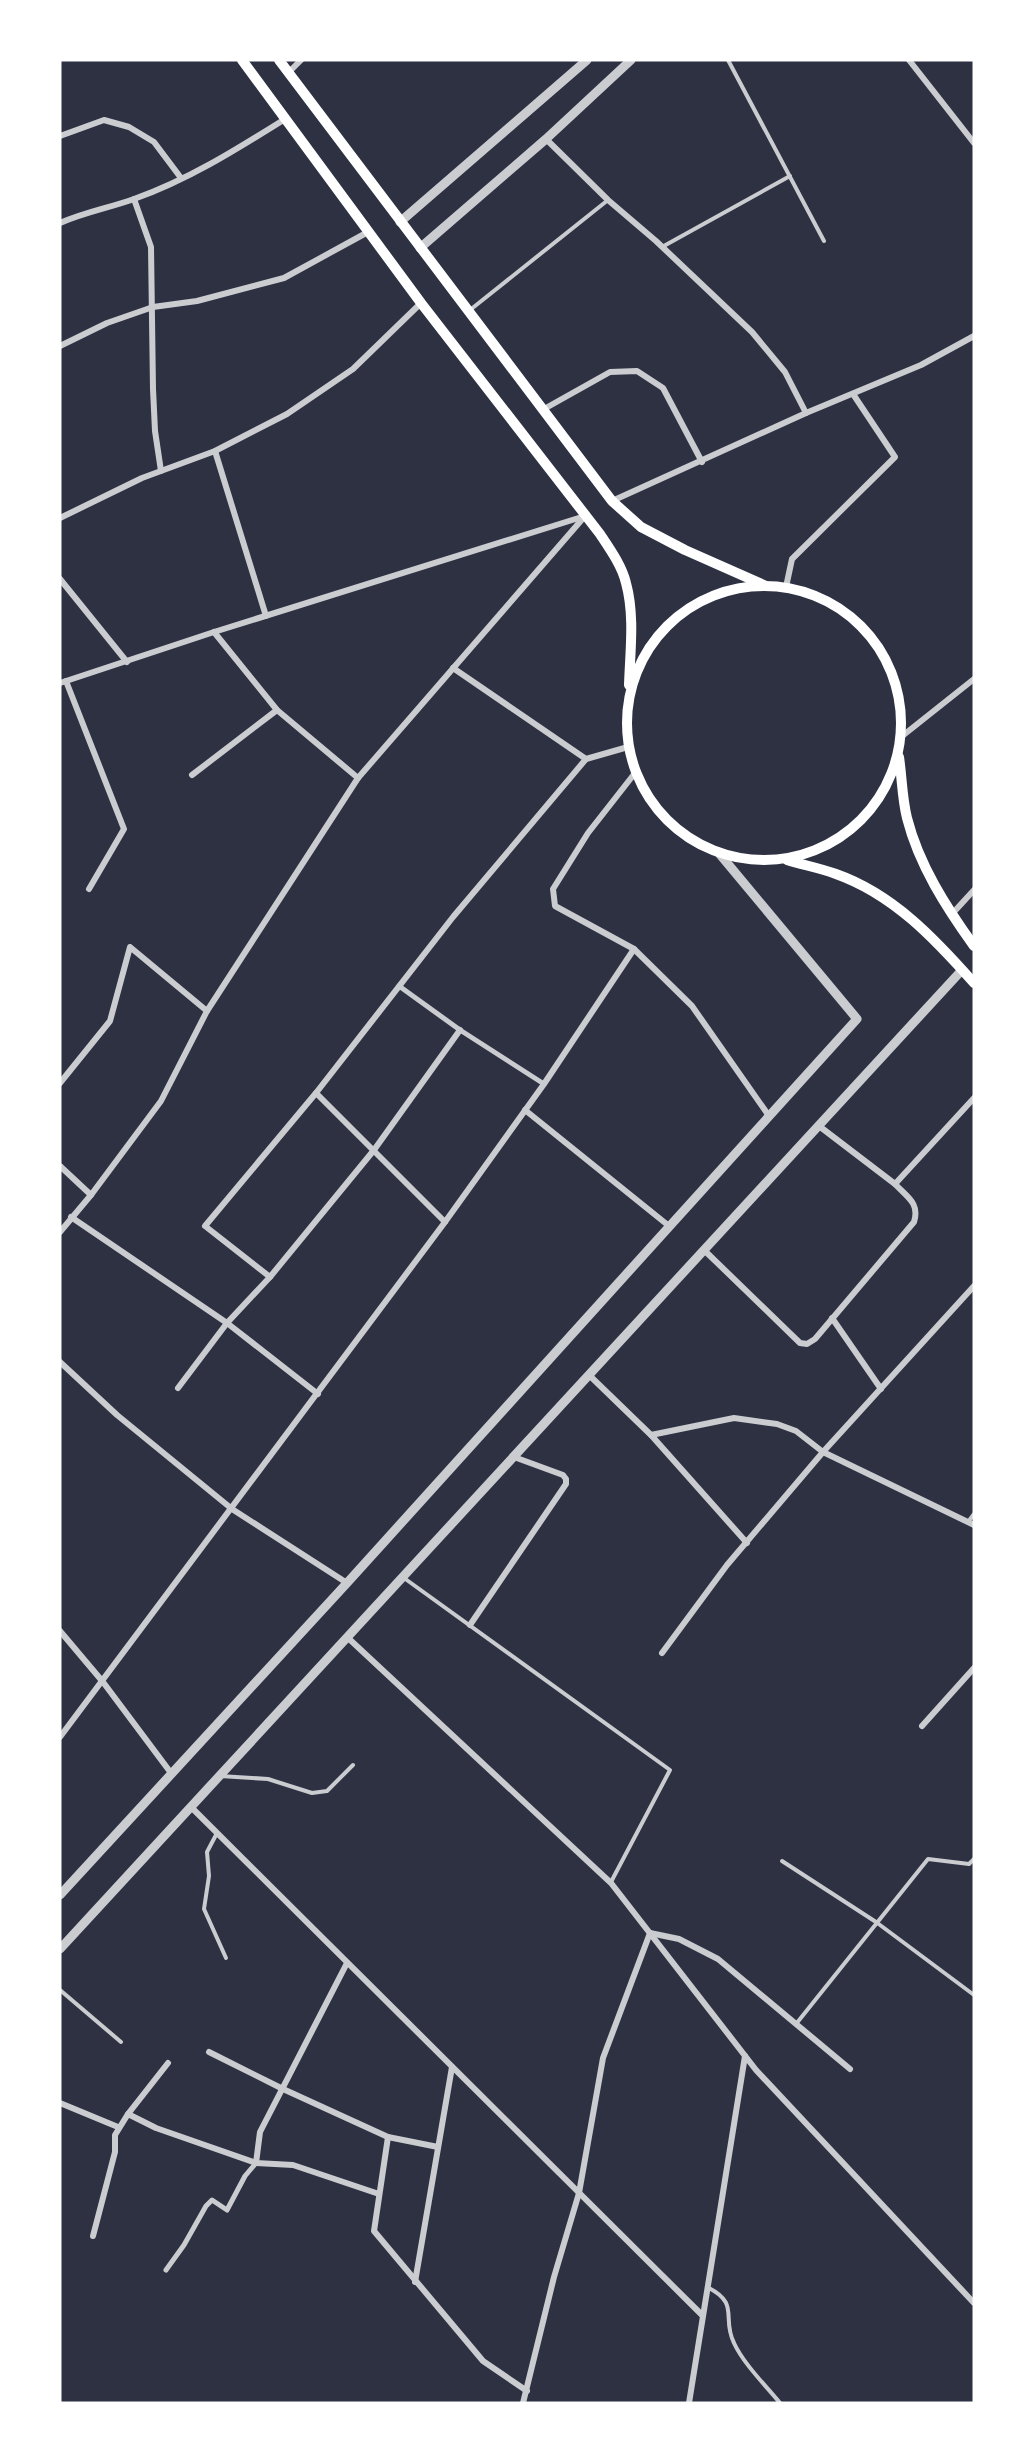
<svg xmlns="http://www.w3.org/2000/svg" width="1034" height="2463" font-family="Helvetica,sans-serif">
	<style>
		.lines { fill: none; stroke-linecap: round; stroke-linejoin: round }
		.service { stroke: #caccd0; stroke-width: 4 }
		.pedestrian { stroke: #caccd0; stroke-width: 5 }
		.minor { stroke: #caccd0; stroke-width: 6 }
		.tertiary { stroke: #caccd0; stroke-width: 9 }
		.secondary { stroke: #fff; stroke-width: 10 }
	</style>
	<rect width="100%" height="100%" fill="#2d3142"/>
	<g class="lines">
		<g class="service">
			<polyline points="728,60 824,241"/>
			<polyline points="662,247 790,176"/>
			<polyline points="470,310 608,200"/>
			<polyline points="968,1522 974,1514"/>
			<polyline points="404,1578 670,1770 611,1882"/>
			<polyline points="220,1776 268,1779 312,1793 327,1791 353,1765"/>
			<polyline points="217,1833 207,1852 209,1876 204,1909 226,1958"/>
			<polyline points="782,1861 876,1922 974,1995"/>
			<polyline points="60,1990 121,2042"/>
			<polyline points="796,2024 928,1859 969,1864 974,1859"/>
			<path d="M707,2287C741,2304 721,2317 734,2343C743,2363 766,2386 780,2403"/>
		</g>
		<g class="pedestrian">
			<polyline points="399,986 460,1030 544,1084"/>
			<polyline points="166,2270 184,2245 206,2206 212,2200 227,2210 245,2176 256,2163"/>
		</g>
		<g class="minor">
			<polyline points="909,60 974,143"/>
			<polyline points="288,73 301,60"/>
			<polyline points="60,136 104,120 129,127 154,142 181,178"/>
			<polyline points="546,139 608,200 656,241 752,332 785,372 806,413"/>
			<polyline points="134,199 151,247 153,389 155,431 161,471"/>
			<path d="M60,223C85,212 109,208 134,199C188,180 237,149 285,119"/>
			<polyline points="60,346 107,323 153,307 197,301 284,278 368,232"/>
			<polyline points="544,409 610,372 637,371 663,388 702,462"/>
			<polyline points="215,451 266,616"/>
			<polyline points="612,501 806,413 921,365 974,336"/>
			<polyline points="60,518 142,478 215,451 287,414 353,369 421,303"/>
			<polyline points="60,579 127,662"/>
			<polyline points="786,587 792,559 895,457 853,394"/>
			<polyline points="214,632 277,710 358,778"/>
			<polyline points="453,668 586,759"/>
			<polyline points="66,681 124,829 89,889"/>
			<polyline points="60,683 214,632 585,516"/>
			<polyline points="901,737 974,679"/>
			<polyline points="635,773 588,833 553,889 555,906 634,949 692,1006 769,1116"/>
			<polyline points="192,775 277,710"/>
			<polyline points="952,914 974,890"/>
			<polyline points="60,1083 110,1021 130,947 207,1011"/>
			<polyline points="316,1093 445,1222"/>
			<polyline points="525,1110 669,1226"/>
			<polyline points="819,1126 895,1184 974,1098"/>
			<polyline points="60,1166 91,1195"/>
			<polyline points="71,1217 227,1323 318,1394"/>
			<polyline points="60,1232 91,1195 161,1101 207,1011 358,778 585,516"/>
			<path d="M704,1250L800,1343L807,1344L815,1339L914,1222C920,1203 907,1197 895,1184"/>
			<polyline points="270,1277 205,1226 316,1093 453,917 586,759 628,747"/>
			<polyline points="832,1318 881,1389"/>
			<polyline points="60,1362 117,1415 232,1509 347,1583"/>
			<polyline points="589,1375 651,1435 747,1543"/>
			<polyline points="178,1388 227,1323 270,1277 374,1150 460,1030"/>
			<polyline points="651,1435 734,1418 777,1424 796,1431 823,1452 974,1525"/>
			<polyline points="470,1625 566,1484 566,1479 563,1475 514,1457"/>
			<polyline points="60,1631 103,1682 171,1773"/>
			<polyline points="347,1637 611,1883 756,2070 974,2303"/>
			<polyline points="662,1653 727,1565 823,1452 974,1286"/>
			<polyline points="922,1726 974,1668"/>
			<polyline points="60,1737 445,1222 544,1084 634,949"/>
			<polyline points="191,1807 702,2315"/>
			<polyline points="209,2052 283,2089 388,2137 438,2147"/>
			<polyline points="60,2103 118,2127"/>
			<polyline points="128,2114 156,2128 256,2163 293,2165 379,2194"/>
			<polyline points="388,2137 374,2231 483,2361 527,2391"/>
			<polyline points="256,2163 260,2132 347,1963"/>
			<polyline points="93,2236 115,2152 115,2135 128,2114 168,2063"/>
			<polyline points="415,2282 452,2067"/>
			<polyline points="523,2403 554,2277 579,2193 603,2058 650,1933 679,1939 718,1959 850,2069"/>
			<polyline points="689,2403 745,2056"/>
		</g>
		<g class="tertiary">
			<polyline points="400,222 587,60"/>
			<polyline points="420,248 546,139 631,60"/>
			<polyline points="60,1895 347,1583 857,1019 718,852"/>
			<polyline points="60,1949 962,970"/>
		</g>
		<g class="secondary">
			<path d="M242,60L421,303L600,534C610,549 622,566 626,583C635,616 630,652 629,685"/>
			<polyline points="279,60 612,501 641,527 685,550 764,585"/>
			<circle cx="764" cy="723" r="137"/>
			<path d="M899,757C902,777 902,798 907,818C919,865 946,907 974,946"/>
			<path d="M787,860C803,865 820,868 836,874C893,894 935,939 974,983"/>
		</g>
	</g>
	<rect width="1034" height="2463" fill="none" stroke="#ffffff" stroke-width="123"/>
</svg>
